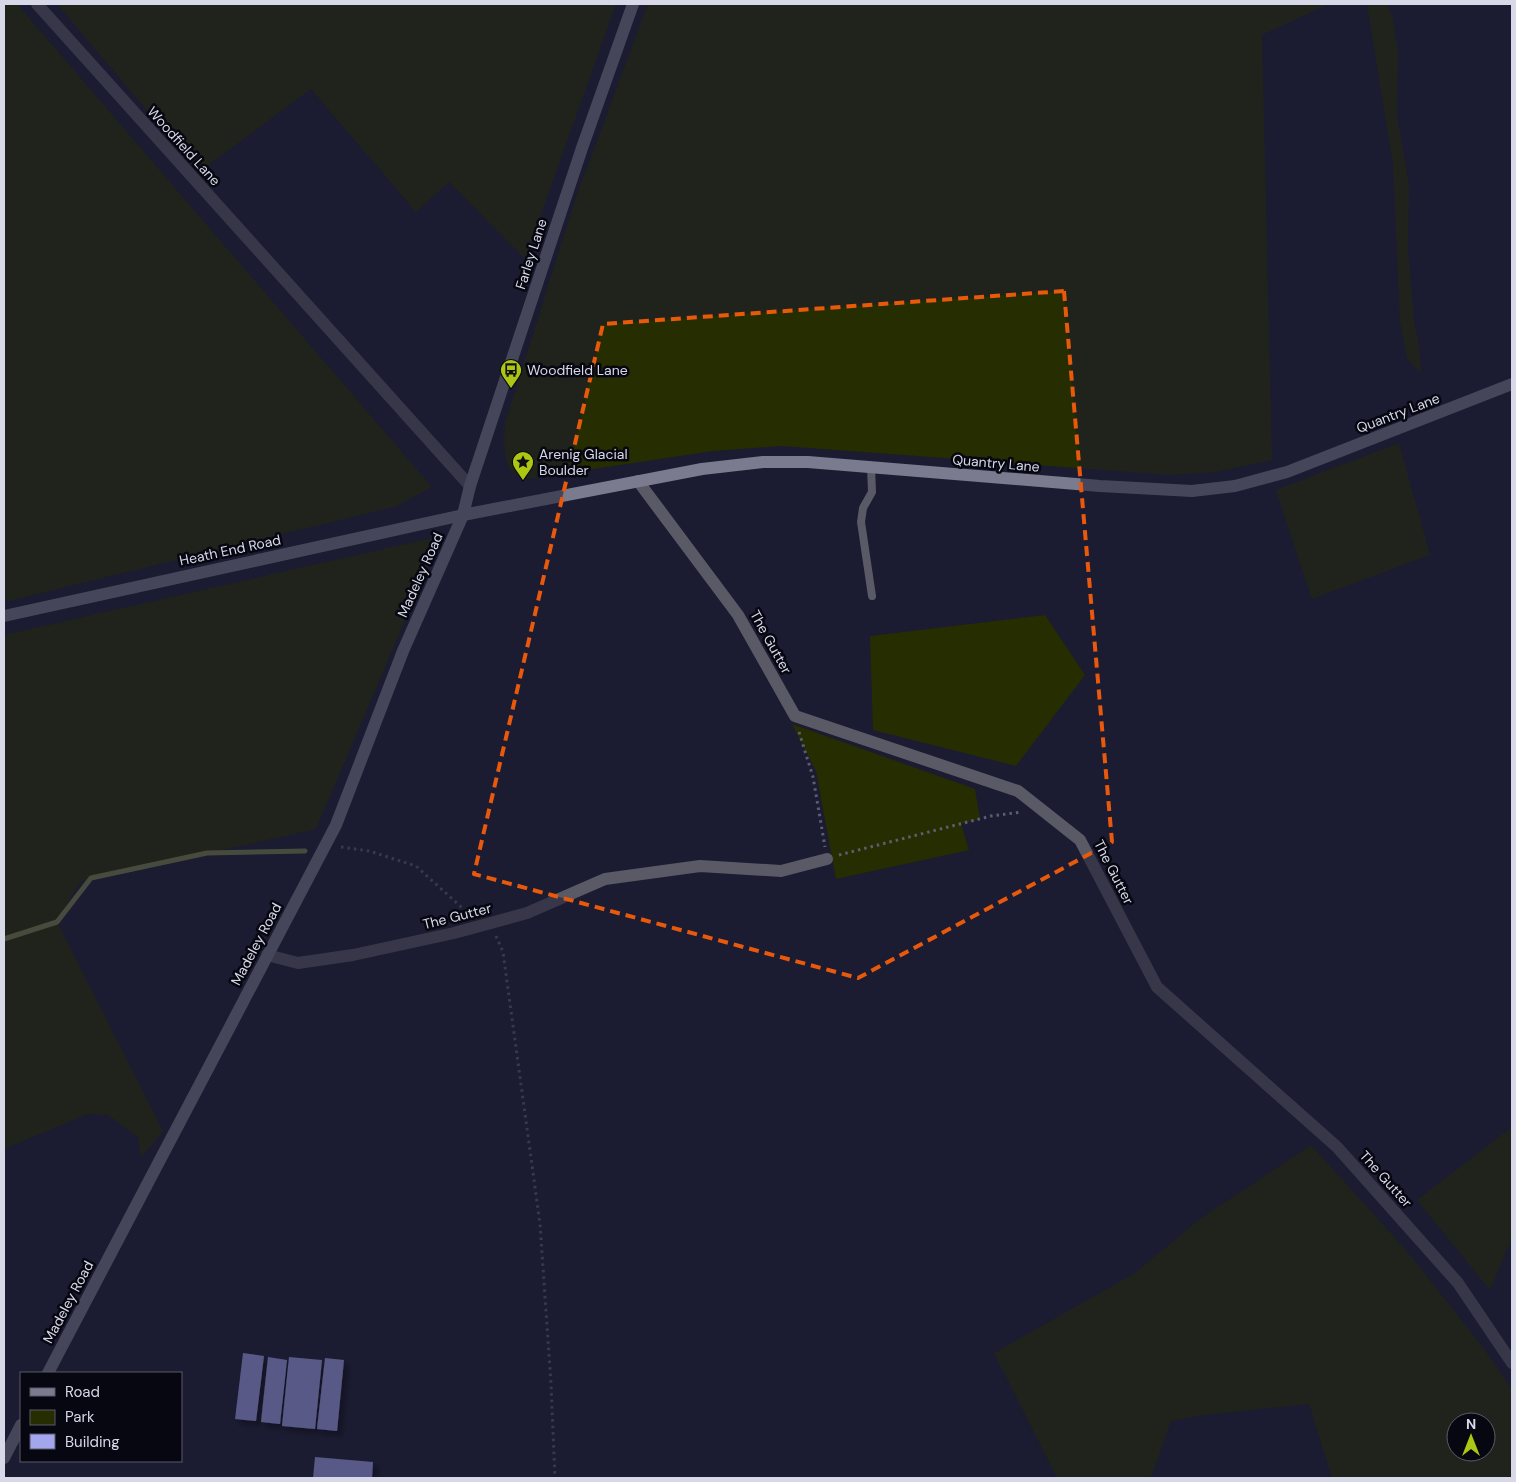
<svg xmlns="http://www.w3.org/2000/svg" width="1516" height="1482" font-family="'DM Sans',sans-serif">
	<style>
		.green { fill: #262d00; fill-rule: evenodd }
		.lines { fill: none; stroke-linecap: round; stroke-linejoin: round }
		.stream { stroke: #7b864f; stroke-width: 5 }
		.building { fill: #a3a5ed; filter: url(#shadow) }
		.path { stroke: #5c5d71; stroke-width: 3; stroke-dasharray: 2.5 4; stroke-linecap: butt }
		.lane { stroke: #595a66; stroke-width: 8 }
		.street { stroke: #595a66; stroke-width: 12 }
		.secondary { stroke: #7a7b8f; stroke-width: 12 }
		.marked { fill: none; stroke: #e8590c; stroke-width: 4; stroke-dasharray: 10 6; stroke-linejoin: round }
		.labels { text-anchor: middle; stroke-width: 5; stroke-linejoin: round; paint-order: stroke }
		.street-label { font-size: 14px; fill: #d7d9e8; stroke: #070711 }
		.poi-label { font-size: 14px; fill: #d7d9e8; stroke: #070711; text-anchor: start }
	</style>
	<defs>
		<filter id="shadow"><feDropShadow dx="4.5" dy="4.5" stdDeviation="2.5" flood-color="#0009"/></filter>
	</defs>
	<rect width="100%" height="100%" fill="#1b1b32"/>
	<g class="green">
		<polygon points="4,4 17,4 432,487 397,506 4,602"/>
		<polygon points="57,4 616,4 525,259 449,182 416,212 311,89 199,172"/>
		<path d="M648,4H1329L1262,35L1272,460L1217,472L1171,475L782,446L713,451L540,477C535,478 529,479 524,478C501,473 504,441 505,424L575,200Z"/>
		<polygon points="1367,4 1387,4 1393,19 1398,52 1397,116 1409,185 1408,246 1414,321 1419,346 1421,374 1407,358 1400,322 1393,165"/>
		<polygon points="1399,443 1430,555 1312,599 1276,490"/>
		<polygon points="441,536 316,829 80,882 57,922 163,1131 141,1158 138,1137 108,1115 88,1114 4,1149 4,635"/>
		<polygon points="1045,615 1085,675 1016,766 873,730 870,636"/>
		<polygon points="792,724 975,789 980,819 961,824 969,850 836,879 816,771"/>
		<polygon points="1512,1127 1512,1238 1490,1290 1417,1200"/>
		<path d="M1311,1145L1406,1250L1479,1342L1512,1389V1478H1332L1309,1404L1211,1414L1171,1421L1151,1478H1057L994,1353L1135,1273L1201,1218ZM1456,1422H1486V1452H1456Z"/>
	</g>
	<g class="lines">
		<polyline class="stream" points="4,939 57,922 91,878 207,853 305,851"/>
	</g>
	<g class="building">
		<polygon points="243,1353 264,1356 256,1421 235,1419"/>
		<polygon points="268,1357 287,1360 280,1424 261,1422"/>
		<polygon points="289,1357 322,1360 315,1429 282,1426"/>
		<polygon points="325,1358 344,1360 337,1431 317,1429"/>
		<polygon points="315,1457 373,1462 372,1478 313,1478"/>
	</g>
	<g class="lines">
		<g class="path">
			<polyline points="799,732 813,777 825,847"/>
			<polyline points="341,847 369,851 416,866 470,915"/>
			<polyline points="839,855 991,816 1022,812"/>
			<polyline points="496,936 503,952 540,1224 551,1384 555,1478"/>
		</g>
		<polyline class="lane" points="871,467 872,492 863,508 861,522 872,596"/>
		<g class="street">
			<polyline points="37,4 470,486"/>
			<polyline points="638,481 738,615 795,716 1018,791 1080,840 1157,987 1337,1147 1458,1283 1512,1363"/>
			<polyline points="267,955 298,963 353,955 454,933 527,913 605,879 700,866 781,871 827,859"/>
		</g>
		<g class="secondary">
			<polyline points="4,616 463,515 702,469 763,462 808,462 1100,486 1192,491 1235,486 1287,472 1512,384"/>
			<polyline points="48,1373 336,825 403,651 463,515 470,486 582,148 633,4"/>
			<polyline points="4,1458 21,1425"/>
		</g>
	</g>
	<path d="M0 0H1516V1482H0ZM1064,291L1112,842L858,978L474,874L603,324Z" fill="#1b1b32" fill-opacity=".55" fill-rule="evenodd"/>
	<path class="marked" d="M1064,291L1112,842L858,978L474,874L603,324Z"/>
	<defs>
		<g id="bus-pin" transform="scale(1.125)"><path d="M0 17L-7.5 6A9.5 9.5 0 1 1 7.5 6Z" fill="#acc613" stroke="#070711"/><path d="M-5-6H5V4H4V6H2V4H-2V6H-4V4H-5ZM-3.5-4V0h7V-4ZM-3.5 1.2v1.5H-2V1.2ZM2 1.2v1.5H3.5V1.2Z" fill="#111"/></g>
		<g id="sight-pin" transform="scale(1.125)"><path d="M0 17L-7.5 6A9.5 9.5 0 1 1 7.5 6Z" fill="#acc613" stroke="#070711"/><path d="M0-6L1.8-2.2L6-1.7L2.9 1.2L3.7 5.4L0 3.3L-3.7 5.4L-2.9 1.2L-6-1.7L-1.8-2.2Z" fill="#111"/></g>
	</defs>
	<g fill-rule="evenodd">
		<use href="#bus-pin" x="511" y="370"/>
		<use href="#sight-pin" x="523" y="462"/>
	</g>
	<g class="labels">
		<g class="street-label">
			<text transform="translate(184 146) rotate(48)" y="5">Woodfield Lane</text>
			<text transform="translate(531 254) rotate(-72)" y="5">Farley Lane</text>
			<text transform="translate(1398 413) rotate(-21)" y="5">Quantry Lane</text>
			<text transform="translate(996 463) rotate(5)" y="5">Quantry Lane</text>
			<text transform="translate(230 550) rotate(-12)" y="5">Heath End Road</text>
			<text transform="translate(420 575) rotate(-66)" y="5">Madeley Road</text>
			<text transform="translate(771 642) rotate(61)" y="5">The Gutter</text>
			<text transform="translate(1114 872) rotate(63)" y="5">The Gutter</text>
			<text transform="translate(457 916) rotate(-14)" y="5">The Gutter</text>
			<text transform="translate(256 944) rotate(-62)" y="5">Madeley Road</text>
			<text transform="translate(1386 1179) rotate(48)" y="5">The Gutter</text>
			<text transform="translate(68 1302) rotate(-62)" y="5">Madeley Road</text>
		</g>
		<g class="poi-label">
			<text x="527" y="375">Woodfield Lane</text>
			<text x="539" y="459">Arenig Glacial<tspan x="539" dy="16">Boulder</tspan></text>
		</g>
	</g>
	<rect width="1516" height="1482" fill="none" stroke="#d7d9e8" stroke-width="10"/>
	<rect x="20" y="1372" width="162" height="90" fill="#070711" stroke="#5a5b67"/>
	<rect x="30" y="1388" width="25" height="8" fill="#7a7b8f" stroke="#5a5b67"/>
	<text x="65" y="1397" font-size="15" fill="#d7d9e8">Road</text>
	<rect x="30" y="1410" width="25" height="15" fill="#262d00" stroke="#5a5b67"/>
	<text x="65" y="1422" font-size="15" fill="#d7d9e8">Park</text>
	<rect x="30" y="1434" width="25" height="15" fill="#a3a5ed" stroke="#5a5b67"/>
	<text x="65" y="1447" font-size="15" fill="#d7d9e8">Building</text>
	<g transform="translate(1471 1437)"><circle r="24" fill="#070711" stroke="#5a5b67"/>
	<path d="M0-4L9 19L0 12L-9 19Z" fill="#acc613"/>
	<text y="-8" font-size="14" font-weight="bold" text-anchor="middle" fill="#d7d9e8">N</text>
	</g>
</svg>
